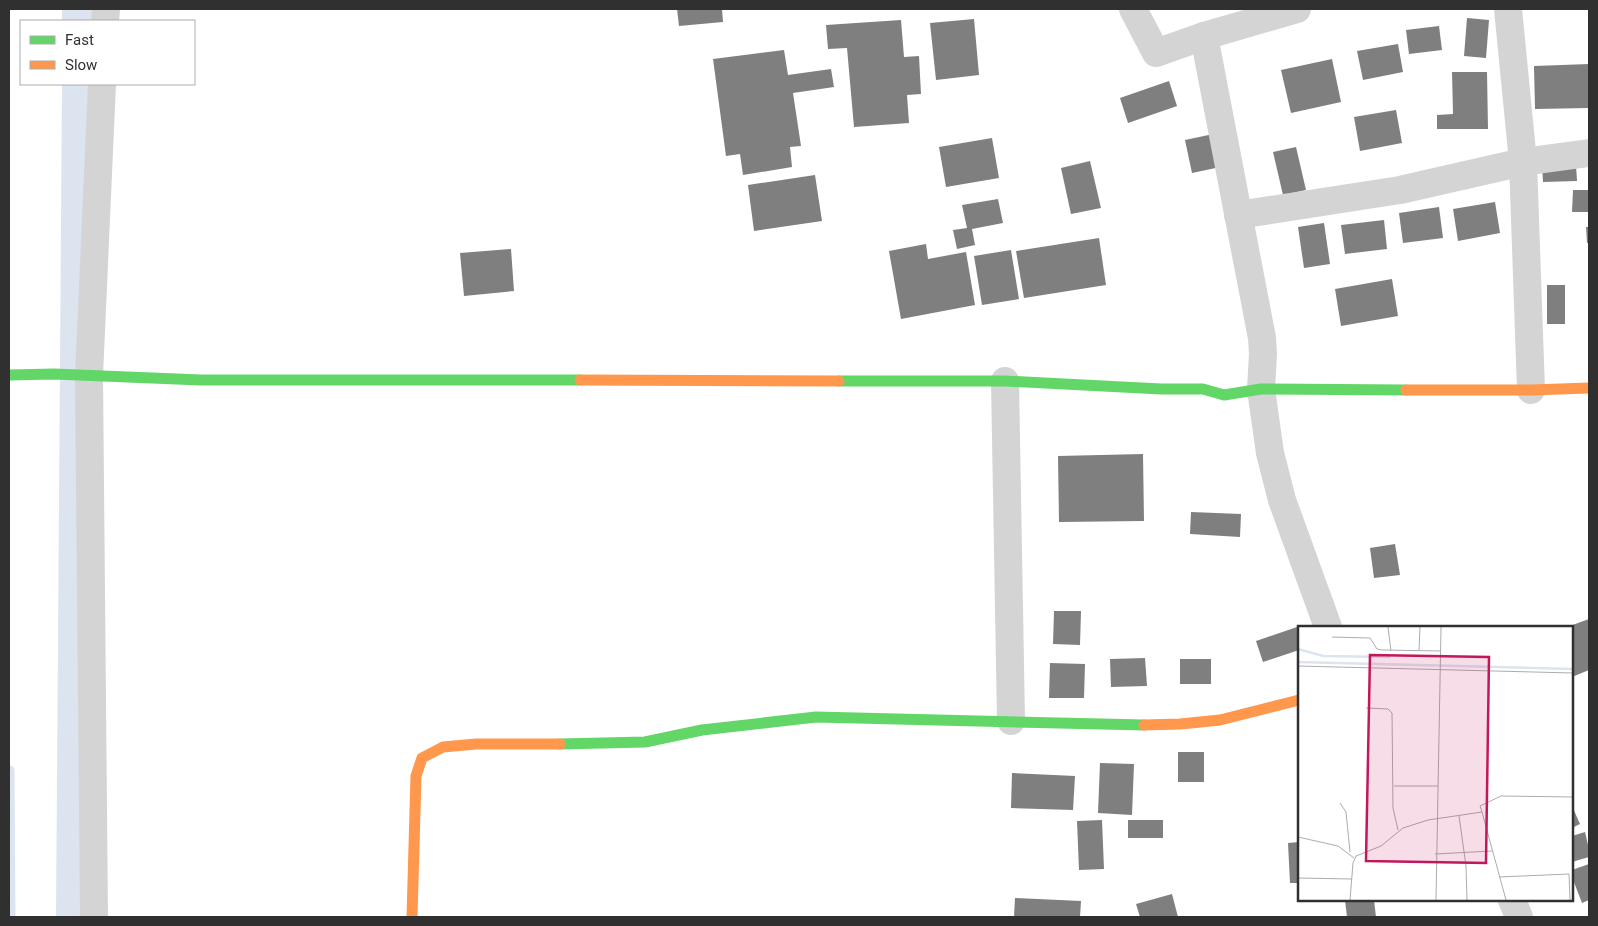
<svg xmlns="http://www.w3.org/2000/svg" width="1598" height="926" font-family="Roboto,sans-serif">
	<style>
		.lines { fill: none; stroke-linecap: round; stroke-linejoin: round }
		.stream { stroke: #dce4f0; stroke-width: 9 }
		.canal { stroke: #dce4f0; stroke-width: 30 }
		.building { fill: #7f7f7f }
		.street { stroke: #d4d4d4; stroke-width: 28 }
		.fast { stroke: #63d668; stroke-width: 11 }
		.slow { stroke: #ff974d; stroke-width: 11 }
		.inset-river { fill: none; stroke: #dce4f0; stroke-width: 2.5 }
		.inset-road { fill: none; stroke: #acacac; stroke-width: 1 }
		.view { fill: #c2185b; fill-opacity: 0.15; stroke: #c2185b; stroke-width: 2.5 }
		.inset-edge { fill: none; stroke: #303030; stroke-width: 2.5 }
	</style>
	<rect width="100%" height="100%" fill="#fff"/>
	<g class="lines">
		<polyline class="stream" points="10,770 11,917"/>
		<g class="canal">
			<polyline points="77,21 77,9"/>
			<polyline points="71,917 77,84"/>
		</g>
	</g>
	<g class="building">
		<polygon points="677,9 722,9 723,22 679,26"/>
		<polygon points="1467,18 1489,20 1486,58 1464,56"/>
		<polygon points="974,19 979,75 936,80 930,23"/>
		<polygon points="901,20 904,57 919,56 921,94 907,95 909,123 854,127 847,48 828,49 826,25"/>
		<polygon points="1439,26 1442,50 1409,54 1406,30"/>
		<polygon points="1398,44 1403,72 1363,80 1357,51"/>
		<polygon points="784,50 788,75 831,69 834,87 793,93 801,146 790,147 792,167 743,175 740,154 726,156 713,59"/>
		<polygon points="1332,59 1341,102 1291,113 1281,70"/>
		<polygon points="1589,64 1589,108 1535,109 1534,66"/>
		<polygon points="1452,72 1487,72 1488,129 1437,129 1437,115 1453,114"/>
		<polygon points="1169,81 1177,106 1128,123 1120,98"/>
		<polygon points="1396,110 1402,143 1360,151 1354,117"/>
		<polygon points="1218,133 1225,166 1192,173 1185,140"/>
		<polygon points="992,138 999,178 946,187 939,147"/>
		<polygon points="1296,147 1306,190 1283,195 1273,152"/>
		<polygon points="1090,161 1101,208 1071,214 1061,168"/>
		<polygon points="1576,165 1577,181 1543,182 1542,166"/>
		<polygon points="815,175 822,221 754,231 748,185"/>
		<polygon points="1573,190 1589,190 1589,212 1572,212"/>
		<polygon points="998,199 1003,223 972,229 975,245 957,249 953,230 967,228 962,205"/>
		<polygon points="1495,202 1500,233 1458,241 1453,209"/>
		<polygon points="1439,207 1443,238 1403,243 1399,213"/>
		<polygon points="1384,220 1387,249 1345,254 1341,225"/>
		<polygon points="1324,223 1330,264 1304,268 1298,227"/>
		<polygon points="1586,227 1589,227 1589,243 1587,243"/>
		<polygon points="1099,238 1106,285 1024,298 1016,251"/>
		<polygon points="926,244 928,259 966,252 975,305 901,319 889,251"/>
		<polygon points="511,249 514,291 464,296 460,253"/>
		<polygon points="1011,250 1019,299 982,305 974,256"/>
		<polygon points="1392,279 1398,316 1341,326 1335,289"/>
		<rect x="1547" y="285" width="18" height="39"/>
		<polygon points="1143,454 1144,521 1059,522 1058,456"/>
		<polygon points="1191,512 1241,514 1240,537 1190,534"/>
		<polygon points="1395,544 1400,575 1374,578 1370,548"/>
		<polygon points="1054,611 1081,611 1080,645 1053,644"/>
		<polygon points="1589,619 1589,670 1572,677 1572,627 1567,627"/>
		<polygon points="1297,627 1299,634 1299,650 1263,662 1256,641"/>
		<polygon points="1145,658 1147,686 1111,687 1110,659"/>
		<rect x="1180" y="659" width="31" height="25"/>
		<polygon points="1050,663 1085,664 1084,698 1049,698"/>
		<rect x="1178" y="752" width="26" height="30"/>
		<polygon points="1100,763 1134,764 1132,815 1098,813"/>
		<polygon points="1012,773 1075,776 1073,810 1011,808"/>
		<polygon points="1572,806 1580,824 1572,828"/>
		<polygon points="1102,820 1104,869 1079,870 1077,821"/>
		<rect x="1128" y="820" width="35" height="18"/>
		<polygon points="1585,832 1589,849 1589,857 1572,862 1572,836"/>
		<polygon points="1299,842 1299,883 1290,883 1288,843"/>
		<polygon points="1589,864 1589,900 1582,903 1572,877 1572,870"/>
		<polygon points="1172,894 1178,917 1140,917 1136,904"/>
		<polygon points="1015,898 1081,901 1080,917 1014,917"/>
		<polygon points="1345,900 1374,900 1376,917 1347,917"/>
	</g>
	<g class="lines">
		<g class="street">
			<polyline points="1133,9 1156,53 1204,36"/>
			<polyline points="1297,9 1204,36 1262,338 1263,354 1261,389 1270,453 1282,500 1328,627"/>
			<polyline points="1508,9 1523,162 1531,390"/>
			<polyline points="105,21 106,9"/>
			<polyline points="1238,215 1400,190 1523,162 1589,153"/>
			<polyline points="1005,381 1011,721"/>
			<polyline points="1512,900 1519,917"/>
			<polyline points="94,917 89,376 102,84"/>
		</g>
		<g class="fast">
			<polyline points="9,375 54,374 201,380 580,380"/>
			<polyline points="839,381 1005,381 1161,389 1203,389 1224,395 1261,389 1406,390"/>
			<polyline points="560,744 645,742 702,730 816,717 1144,725"/>
		</g>
		<g class="slow">
			<polyline points="580,380 839,381"/>
			<polyline points="1406,390 1531,390 1589,388"/>
			<polyline points="1144,725 1180,724 1220,720 1299,700"/>
			<polyline points="412,917 416,776 422,758 443,747 476,744 560,744"/>
		</g>
	</g>
	<g transform="translate(1298 626)">
		<rect width="275" height="275" fill="#fff"/>
		<path class="inset-river" d="M0,23L25,30L92,31M0,36L275,43"/>
		<path class="inset-road" d="M90,1L93,25M34,11L72,12L79,23L84,24L143,25M121,25L122,1M0,40L275,47M68,82L90,83L94,87L95,182L100,204M96,160H140M42,177L48,186L52,226M184,186L182,180L203,170L275,171M161,190L168,240L169,274M0,211L40,220L56,232M137,228L194,225M201,251L271,248L272,274M0,252L54,253M52,274L55,237L58,230L83,220L105,202L130,194L184,186L208,274M138,274L143,1"/>
		<path class="view" d="M72,29L191,31L188,237L68,235Z"/>
		<rect width="275" height="275" class="inset-edge"/>
	</g>
	<rect width="1598" height="926" fill="none" stroke="#303030" stroke-width="20"/>
	<rect x="20" y="20" width="175" height="65" fill="#ffffff" stroke="#acacac"/>
	<rect x="30" y="36" width="25" height="8" fill="#63d668" stroke="#acacac"/>
	<text x="65" y="45" font-size="15" fill="#303030">Fast</text>
	<rect x="30" y="61" width="25" height="8" fill="#ff974d" stroke="#acacac"/>
	<text x="65" y="70" font-size="15" fill="#303030">Slow</text>
</svg>
